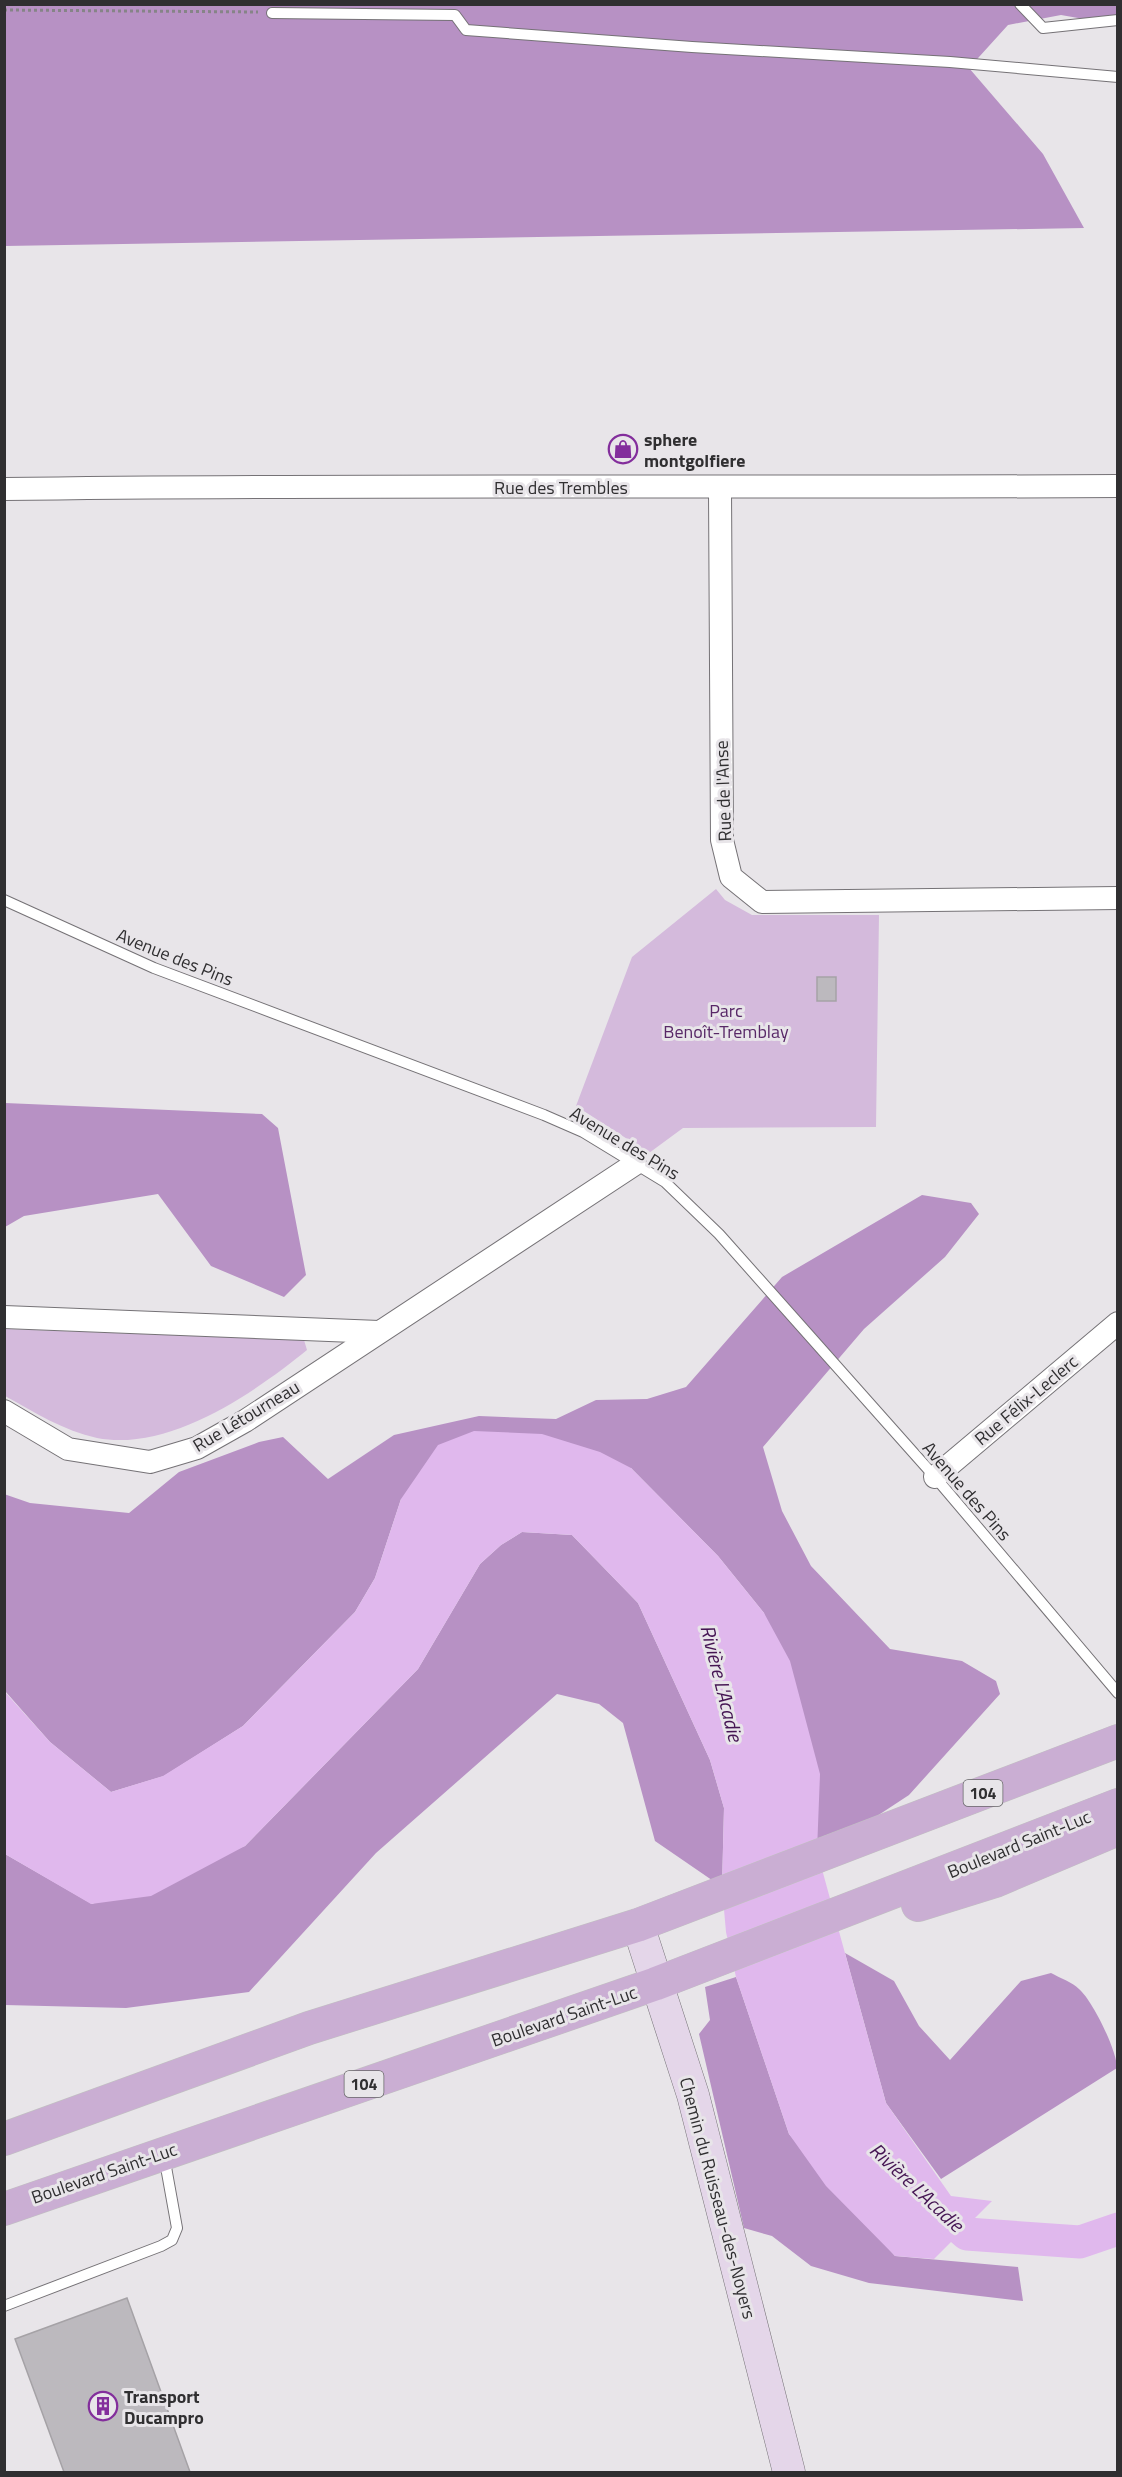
<svg xmlns="http://www.w3.org/2000/svg" width="1122" height="2477" font-family="'Titillium Web',sans-serif">
<rect width="100%" height="100%" fill="#e8e5e9"/>
<path fill="#d4badc" d="M716 889 725 900 752 915H879L876 1127 683 1128 649 1153 576 1106 632 957Z
M5 1329 304 1340 307 1350C254 1393 169 1452 97 1438 64 1431 34 1412 5 1396Z"/>
<path fill="#b791c4" d="M1117 4 1118 25 1061 15 1008 25 969 68 1043 154 1084 228 5 246 4 5Z
M5 1103 262 1114 278 1128 306 1275 284 1297 211 1266 158 1194 24 1216 5 1227Z
M922 1195 971 1203 979 1214 945 1257 864 1329 763 1447 782 1511 811 1566 890 1649 962 1661 996 1681 1000 1694 909 1795 839 1841 817 1851 764 1613 718 1556 631 1468 401 1499 375 1578 355 1612 243 1726 164 1776 111 1792 50 1742 5 1691 4 1494 30 1503 129 1513 179 1472 259 1442 283 1437 328 1479 394 1435 479 1416 556 1419 596 1400 647 1399 686 1387 782 1277Z
M522 1532 572 1535 638 1603 710 1760 724 1808 722 1887 655 1841 623 1723 599 1704 557 1694 376 1853 249 1992 126 2008 5 2005V1854L92 1904 245 1846 418 1669 480 1564 501 1545Z
M845 1953 894 1981 919 2026 950 2060 1021 1981 1051 1973C1060 1978 1072 1982 1079 1989 1093 2001 1117 2051 1117 2068L941 2179 886 2103Z
M736 1977 789 2134 895 2256 1018 2267 1023 2301 869 2283 811 2266 772 2236 744 2228 699 2034 710 2020 705 1987Z"/>
<path fill="#e0b8ed" d="M474 1431 542 1434 600 1452 631 1468 718 1556 764 1613 790 1661 820 1774 817 1851 886 2103 951 2196 992 2201 934 2259 895 2256 826 2186 789 2134 736 1977 726 1932 722 1887 724 1808 710 1760 638 1603 572 1535 522 1532 501 1545 480 1564 418 1669 245 1846 151 1896 91 1904 5 1854 4 1691 50 1742 111 1792 163 1776 243 1726 355 1612 375 1578 401 1499 438 1445Z"/>
<g fill="none" stroke-linecap="round" stroke-linejoin="round">
<path stroke="#e0b8ed" stroke-width="33" d="M930 2202 967 2234 1080 2242 1118 2229"/>
</g>
<path fill="#bcb9be" stroke="#a5a2a6" stroke-width="1.5" d="M817 977H836V1001H817Z
M127 2298 190 2472H64L15 2339Z"/>
<g fill="none" stroke-linecap="round" stroke-linejoin="round">
<g stroke="#757276" stroke-width="12">
<path id="lane" d="M1020 4 1043 28 1118 20
M272 13 455 15 466 30 692 47 950 62 1118 77
M4 900 154 968 544 1115 583 1132 665 1182 719 1234 935 1477 1118 1693
M4 2306 161 2246 172 2240 177 2228 164 2156"/>
</g>
<g stroke="#757276" stroke-width="24">
<path id="street" d="M4 489C375 484 746 488 1118 486
M720 489 722 840 731 877 762 902 1118 898
M4 1317 379 1332
M4 1411 68 1449 150 1462 197 1448 245 1421 635 1164
M935 1477 1118 1323"/>
</g>
<g stroke="#757276" stroke-width="33">
<path id="secondary" d="M638 1925 693 2095 789 2472"/>
</g>
<g stroke="#c1c1c1" stroke-width="34">
<path id="primary" d="M918 1905 995 1881 1118 1829
M4 2139 309 2028 638 1925 1118 1741
M4 2209 655 1984 1118 1805"/>
</g>
<path stroke="#868487" stroke-width="3" stroke-dasharray="3 3" stroke-linecap="butt" d="M4 10 258 12"/>
<use href="#lane" stroke="#fff" stroke-width="10"/>
<use href="#street" stroke="#fff" stroke-width="22"/>
<use href="#secondary" stroke="#e4d6e9" stroke-width="32"/>
<use href="#primary" stroke="#caaed3" stroke-width="33"/>
</g>
<defs>
<g id="shop-ring" transform="scale(1.5)"><circle r="9.5" fill="#e8e5e9" stroke="#832e9c" stroke-width="1.5"/><path d="M-5-2.5h2.3a2.7 3.5 0 0 1 5.4 0H5L5.5 6h-11ZM-1.5-2.5h3a1.5 2.3 0 0 0-3 0Z" fill="#832e9c"/></g>
<g id="building-ring" transform="scale(1.5)"><circle r="9.5" fill="#e8e5e9" stroke="#832e9c" stroke-width="1.5"/><path d="M-4-6H4V6H1V3H-1V6H-4ZM-2.5-4.3h1.7v1.8h-1.7ZM.8-4.3h1.7v1.8H.8ZM-2.5-1h1.7V.8h-1.7ZM.8-1h1.7V.8H.8Z" fill="#832e9c"/></g>
</defs>
<g fill-rule="evenodd">
<use href="#shop-ring" x="623" y="449"/>
<use href="#building-ring" x="103" y="2406"/>
</g>
<g text-anchor="middle" dominant-baseline="central" stroke-width="6" stroke-linejoin="round" paint-order="stroke">
<g fill="#e8e5e9" stroke="#676668" stroke-width="1.5">
<rect x="963.5" y="1780" width="39" height="26" rx="4.5"/>
<rect x="344.5" y="2071" width="39" height="26" rx="4.5"/>
</g>
<g font-size="16" font-weight="bold" fill="#302f31">
<text x="983" y="1793">104</text>
<text x="364" y="2084">104</text>
</g>
<g font-size="18" font-weight="bold" fill="#302f31" stroke="#e8e5e9" text-anchor="start">
<text x="644" y="439">sphere<tspan x="644" dy="21">montgolfiere</tspan></text>
<text x="124" y="2396">Transport<tspan x="124" dy="21">Ducampro</tspan></text>
</g>
<g font-size="18" fill="#302f31" stroke="#e8e5e9">
<text x="561" y="487">Rue des Trembles</text>
<text transform="translate(723 791) rotate(-92)">Rue de l'Anse</text>
<text transform="translate(175 957) rotate(22)">Avenue des Pins</text>
<text transform="translate(625 1143) rotate(31)">Avenue des Pins</text>
<text transform="translate(1026 1400) rotate(-40)">Rue Félix-Leclerc</text>
<text transform="translate(246 1416) rotate(-31)">Rue Létourneau</text>
<text transform="translate(967 1491) rotate(49)">Avenue des Pins</text>
<text transform="translate(1019 1844) rotate(-22)">Boulevard Saint-Luc</text>
<text transform="translate(564 2016) rotate(-19)">Boulevard Saint-Luc</text>
<text transform="translate(104 2173) rotate(-19)">Boulevard Saint-Luc</text>
<text transform="translate(718 2198) rotate(75)">Chemin du Ruisseau-des-Noyers</text>
</g>
<g font-size="18" fill="#582867" stroke="#e8e5e9">
<text x="726" y="1010">Parc<tspan x="726" dy="21">Benoît-Tremblay</tspan></text>
</g>
<g font-size="20" font-style="italic" fill="#451553" stroke="#e8e5e9">
<text transform="translate(722 1683) rotate(76)">Rivière L'Acadie</text>
<text transform="translate(917 2187) rotate(43)">Rivière L'Acadie</text>
</g>
</g>
<rect width="1122" height="2477" fill="none" stroke="#302f31" stroke-width="12"/>
</svg>
